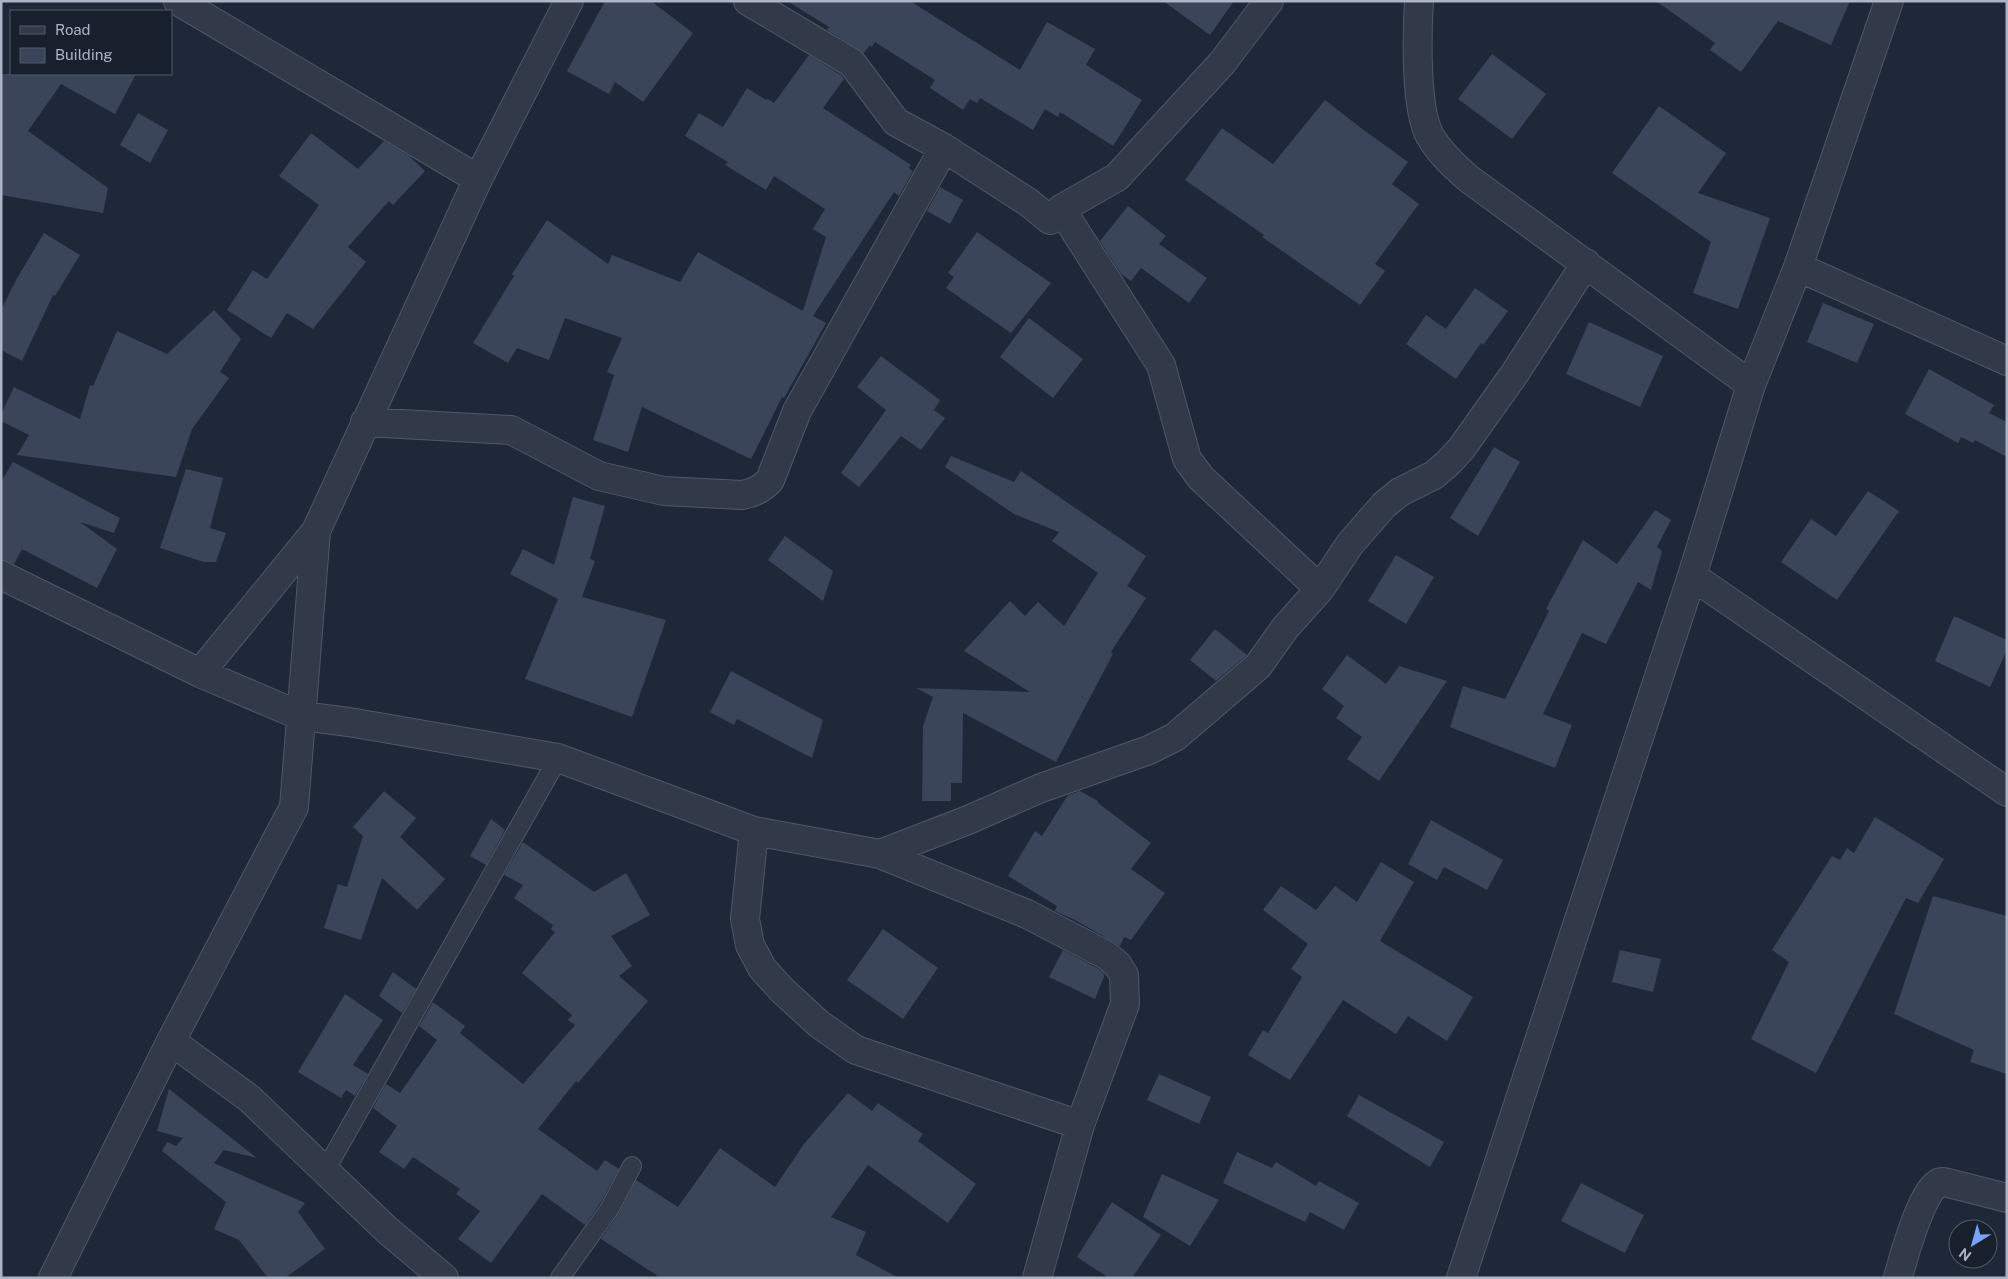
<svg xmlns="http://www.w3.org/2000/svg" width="2008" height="1279" font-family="'Public Sans',sans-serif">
<rect width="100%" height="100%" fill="#1e2839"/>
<path fill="#3a4559" d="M605 1H651L693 33 643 102 615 82 609 94 567 71Z
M787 1H910L1020 70 1047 22 1095 49 1086 65 1142 100 1113 146 1060 112 1058 117 1045 109 1033 130 980 98 977 103 970 99 963 110 930 88 935 80 875 42 872 47 870 45 864 53 827 30 829 27Z
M1163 1H1234L1210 35Z
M1656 1H1850L1831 45 1778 21 1741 72 1710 50 1715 43Z
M1492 54 1546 94 1512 139 1458 99Z
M809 55 841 75 844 79 823 108 911 165 909 168 913 171 899 196 894 192 813 316 826 323 784 398 782 397 751 459 642 407 628 452 593 440 614 375 607 372 622 338 565 318 549 360 517 348 508 363 473 343 514 276 512 274 547 220 608 264 612 255 680 282 698 252 803 311 826 237 813 229 825 209 774 176 766 190 725 165 728 162 685 136 699 113 723 127 747 88 766 100 768 99 774 103Z
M1 74H136L115 114 61 84 28 131 108 188 103 213 1 195Z
M1325 100 1361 128 1408 162 1392 184 1419 204 1375 264 1385 271 1360 305 1262 237 1264 235 1185 180 1222 128 1273 164Z
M1659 106 1726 153 1698 193 1770 218 1738 309 1693 293 1711 242 1612 173Z
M138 113 168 130 150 163 120 145Z
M311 133 358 169 384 141 409 156 425 171 393 205 389 201 348 247 366 262 313 329 287 313 271 338 227 310 253 270 267 279 319 205 279 176Z
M940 187 963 200 950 224 927 211Z
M1128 206 1166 236 1159 244 1207 278 1189 303 1141 268 1131 281 1121 274 1100 241Z
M977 232 1051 283 1011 333 946 288 954 277 948 273Z
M44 233 80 255 55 296 53 295 22 361 1 350V310L16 280Z
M1475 288 1508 311 1483 345 1481 343 1456 379 1406 344 1426 315 1446 329Z
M1823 303 1874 324 1857 363 1807 342Z
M214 310 241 339 220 372 229 378 192 429 176 477 17 455 29 435 1 421V414L14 387 80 419 90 385 93 386 117 331 167 354Z
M1029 318 1083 359 1053 398 1000 357Z
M1589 322 1663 356 1640 407 1566 374Z
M881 356 940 400 934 410 945 418 921 450 901 436 859 487 841 473 886 410 857 387Z
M1929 369 1994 405 1989 413 2007 422V457L1975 440 1973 443 1961 437 1958 443 1905 414Z
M1494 447 1520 462 1478 536 1450 518Z
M951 456 1014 482 1021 471 1146 556 1127 586 1146 598 1111 652 1113 654 1056 762 963 713 962 783H951V801H922L923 726 933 697 916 688 1030 692 964 651 1010 601 1025 616 1038 602 1064 626 1098 573 1052 541 1059 532 1014 514 945 467Z
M13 462 120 518 114 533 80 522 117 549 97 588 22 549 14 564 1 560V482Z
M186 469 223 478 210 528 226 533 216 562H204L160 548Z
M1868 491 1899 511 1837 600 1781 562 1811 519 1836 536Z
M573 497 605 506 590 559 595 561 582 597 666 620 632 717 525 679 558 599 510 574 523 549 554 565Z
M1655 510 1671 520 1657 547 1662 551 1651 590 1638 582 1606 644 1582 633 1543 714 1572 725 1555 768 1450 727 1463 686 1505 699 1549 611 1546 609 1583 540 1617 564Z
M785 536 833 571 823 601 768 560Z
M1396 555 1434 577 1406 624 1368 601Z
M1954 616 2007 640V650L1990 687 1935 661Z
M1215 629 1247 655 1216 681 1190 660Z
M1347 655 1386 684 1399 666 1447 681 1379 781 1347 759 1362 737 1336 718 1344 706 1322 689Z
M731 671 823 720 812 758 737 719 734 725 710 712Z
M384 791 416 818 400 837 445 879 417 910 382 878 361 940 324 928 338 884 347 887 363 836 353 827Z
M1080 791 1098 801V803L1151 843 1131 869 1165 893 1131 940 1124 937 1120 946 1077 921 1055 911 1057 906 1008 876 1035 831 1042 836 1068 795Z
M1875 817 1944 859 1918 903 1906 898 1816 1073 1751 1039 1789 962 1772 950 1832 856 1840 860 1847 848 1854 853Z
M491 819 505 830 486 865 470 856Z
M1431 820 1503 860 1487 890 1444 867 1437 880 1408 864Z
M523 842 594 892 626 873 650 915 611 936 632 966 619 976 648 1001 578 1083 576 1081 538 1129 597 1171 605 1160 619 1169 601 1202 585 1225 542 1194 491 1263 458 1239 480 1211 456 1194 460 1189 413 1157 404 1169 379 1152 397 1126 373 1108 386 1084 400 1093 437 1040 419 1026 433 1002 465 1026 460 1033 523 1084 575 1025 568 1020 572 1015 522 973 555 932 551 929 553 925 514 898 523 885 504 875Z
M1381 862 1414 882 1380 941 1473 997 1447 1041 1408 1016 1396 1034 1343 1000 1290 1080 1248 1055 1263 1030 1268 1033 1302 977 1291 969 1308 944 1263 910 1281 886 1316 910 1335 886 1357 902Z
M1933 896 2007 916V1074L1970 1062 1974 1050 1894 1014Z
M883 929 938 968 903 1019 847 980Z
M1063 950 1097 968 1105 974 1095 999 1049 977Z
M1620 950 1661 959 1653 992 1612 982Z
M393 972 416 989 402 1013 379 996Z
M345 994 383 1020 353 1065 368 1074 355 1096 346 1090 341 1098 298 1072Z
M1159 1074 1211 1097 1199 1124 1147 1100Z
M169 1089 257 1158 224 1150 214 1163 305 1203 298 1212 325 1249 285 1278H268L239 1240 214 1229 226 1202 162 1151 167 1142 176 1146 183 1138 157 1131Z
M848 1093 872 1111 878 1103 923 1134 918 1141 976 1184 948 1223 868 1165 831 1217 866 1232 856 1255 899 1278H661L601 1239 619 1213 636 1180 678 1207 720 1148 775 1187 804 1144Z
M1359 1095 1444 1142 1430 1167 1347 1116Z
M1237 1152 1272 1168 1276 1162 1316 1186 1319 1181 1359 1203 1344 1230 1310 1212 1305 1222 1223 1183Z
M1162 1174 1219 1200 1190 1246 1143 1217Z
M1581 1183 1644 1215 1625 1253 1561 1221Z
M1112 1202 1161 1235 1132 1278H1109L1077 1257Z"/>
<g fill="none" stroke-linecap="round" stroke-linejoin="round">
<g stroke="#505767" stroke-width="20">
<path id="service" d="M325 1171 558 758
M560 1278 610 1208 632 1166"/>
</g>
<g stroke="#505767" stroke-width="30">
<path id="minor" d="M178 1 478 179
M748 1 852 63 896 122 944 148 1028 202 1050 220 1061 209 1161 365 1187 459 1201 478 1320 589
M1419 1C1417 33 1415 109 1430 136 1440 153 1454 166 1469 179L1751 385
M1061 209 1117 177 1222 63 1269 1
M1798 267 2007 361
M365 422 511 430 599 476 664 491 742 495C754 493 762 489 770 480L797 411 944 148
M1 575 200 673 301 716 349 722 558 758 754 831 880 854 1027 914 1106 955 1117 964 1124 975 1125 1004 1080 1125 1037 1278
M1692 576 2007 792
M200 673 316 531 478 179 569 1
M754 831 745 919 750 945 762 968 782 990 819 1024 856 1050 1080 1125
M880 854 968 820 1041 788 1149 750 1175 737 1258 666 1285 628 1320 589 1350 544 1384 505 1400 492 1434 475 1447 464 1461 449 1515 373 1586 263
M171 1041 250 1099 386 1229 444 1278
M53 1278 171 1041 294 807 316 531
M1461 1278 1692 576 1751 385 1798 267 1889 1
M1898 1278C1903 1258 1921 1194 1937 1184 1940 1181 1944 1182 1948 1183L2007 1198"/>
</g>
<use href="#service" stroke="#323a49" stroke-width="18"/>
<use href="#minor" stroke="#323a49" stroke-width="28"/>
</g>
<rect width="2008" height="1279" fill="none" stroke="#acb4c6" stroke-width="5"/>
<rect x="10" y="10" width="162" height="65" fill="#181f2d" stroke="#535b6a"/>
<rect x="20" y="26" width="25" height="8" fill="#323a49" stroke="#535b6a"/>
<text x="55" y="35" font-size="15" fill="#acb4c6">Road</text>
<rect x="20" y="48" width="25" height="15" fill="#3a4559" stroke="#535b6a"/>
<text x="55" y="60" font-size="15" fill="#acb4c6">Building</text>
<g transform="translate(1973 1244) rotate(217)"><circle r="24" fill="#181f2d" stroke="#535b6a"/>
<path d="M0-4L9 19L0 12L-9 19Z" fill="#78a2ff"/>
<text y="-8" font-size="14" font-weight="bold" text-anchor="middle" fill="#acb4c6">N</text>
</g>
</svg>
